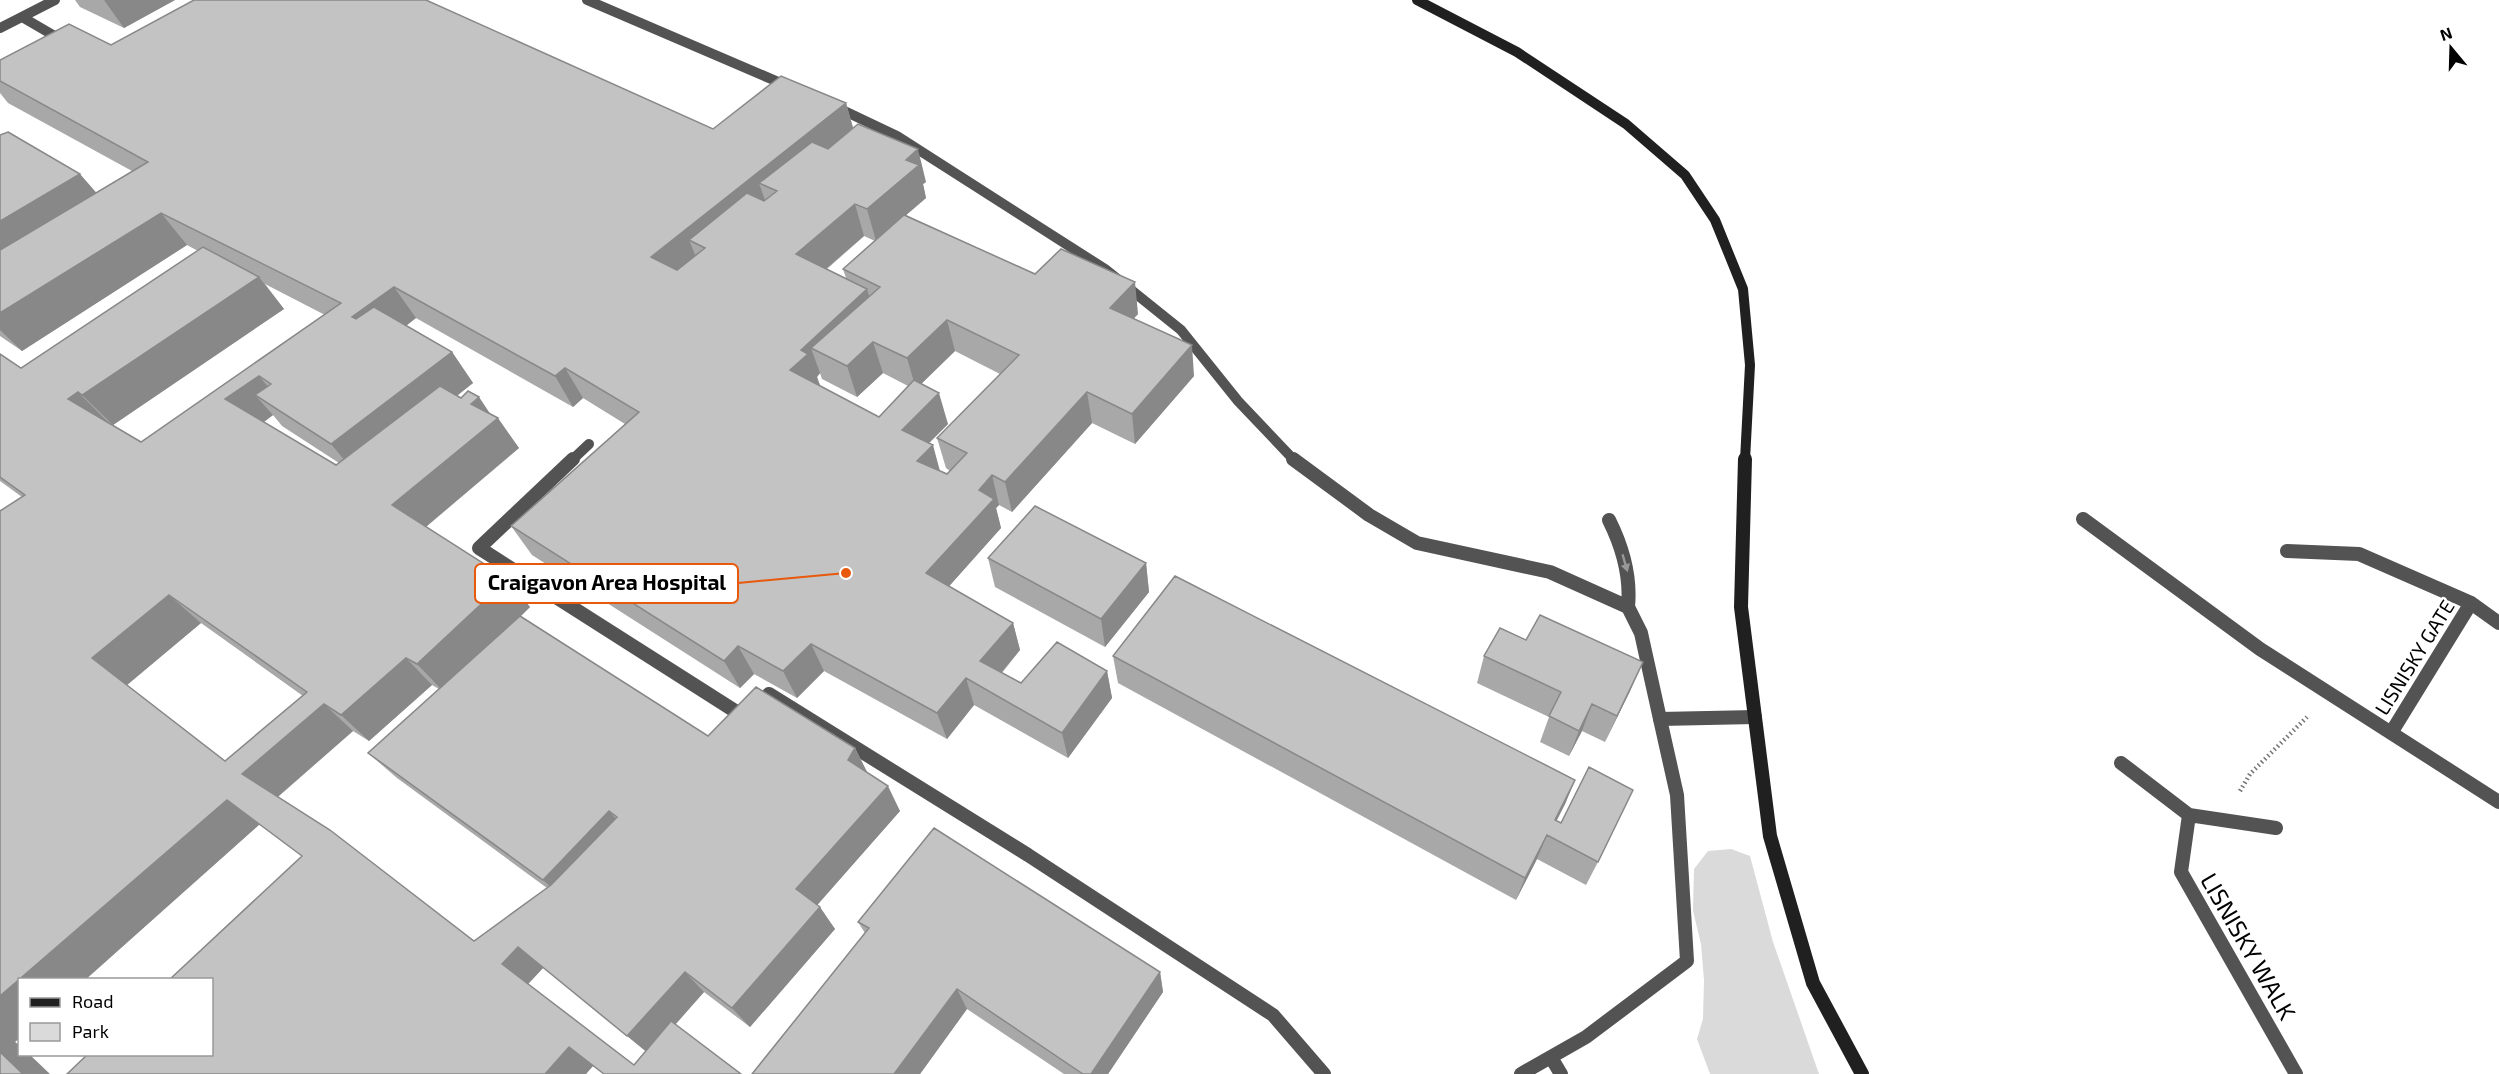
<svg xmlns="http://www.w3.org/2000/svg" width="2499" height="1074" font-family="'Exo 2',sans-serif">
<rect width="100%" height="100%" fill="#fff"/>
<path fill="#dadada" d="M1731 849 1750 856 1773 942 1819 1074H1710L1697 1039 1703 1019 1704 980 1701 944 1693 911 1694 869 1708 851Z"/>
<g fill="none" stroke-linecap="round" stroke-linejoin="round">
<path stroke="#757575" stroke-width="4.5" stroke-dasharray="1.5 3" stroke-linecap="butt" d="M2240 791 2250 774 2307 717"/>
<path stroke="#535353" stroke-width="10" d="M587 0 790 87
M22 17 65 42
M0 28 55 0
M836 107 897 136 1105 269 1181 330 1238 401 1294 460
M572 460 589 444"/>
<path stroke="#535353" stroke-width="14" d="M573 459 479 548 746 718
M1293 459 1369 515 1417 543 1550 572 1628 607 1641 633 1660 719 1755 717
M1609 520C1623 548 1631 576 1628 607
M758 707 769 694 1028 855 1273 1015 1324 1074
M1552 1059 1561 1074"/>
<path stroke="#535353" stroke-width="14" d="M2083 519 2260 649 2499 802
M2287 551 2359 554 2471 603 2499 623
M2391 733 2471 603
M2121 763 2189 815
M2276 828 2189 815 2181 872 2296 1074
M1521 1074 1586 1037 1687 961 1677 795 1660 719"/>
<path stroke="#202020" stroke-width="10" d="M1417 0 1517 52 1626 124 1685 175 1715 220 1743 289 1750 365 1745 460"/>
<path stroke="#202020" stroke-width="14" d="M1745 459 1741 607 1770 836 1813 983 1862 1074"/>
</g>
<path fill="#a8a8a8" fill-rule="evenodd" d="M75 0H175L124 28 80 7Z
M111 45 713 129 846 103 853 128 926 182 923 184 926 198 906 215 1035 274 1138 314 1134 318 1194 376 1135 444 1092 423 1012 512 999 505 996 508 1001 528 949 586 1013 623 1020 650 1002 673 1021 683 1107 671 1112 698 1068 758 974 705 947 739 824 671 797 698 754 674 740 688 532 555 511 526 625 424 583 398 573 407 416 318 406 326 452 352 473 383 457 396 491 414 519 448 426 527 530 607 521 616 708 736 855 748 867 772 900 811 817 905 835 929 750 1027 704 992 675 1025 741 1074 593 1065 586 1074 302 856 260 824 85 980H20L15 1042 20 1046V1054L0 1074 22 497 0 481V354L21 368 198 251 187 245 22 351 0 336V135L96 193 132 171 8 103 0 93V60ZM864 236 875 241 843 269 846 278 827 269ZM265 284 325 315 141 442 108 423 113 425 284 309ZM955 351 1000 374 937 438 946 468 950 471 947 474 940 471 929 443 948 424 921 384ZM820 373 822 379 857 397 883 373 908 386 879 417 819 386 817 377ZM273 415 282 426 339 463 336 465 264 422ZM201 623 303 696 225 761 127 685ZM432 685 439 689 368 753 397 778 547 888 474 941 278 797 353 731 369 741ZM544 967 646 1051 634 1065 528 984Z
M988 558 1146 563 1149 592 1105 647 995 587Z
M1113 656 1575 780 1565 804 1556 821 1598 862 1586 885 1537 859 1516 900 1118 683Z
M1484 656 1631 689 1605 742 1582 731 1569 756 1540 742 1549 717 1477 683Z
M858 922 1160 972 1163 992 1108 1074H1064L967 1009 920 1074H752L865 933Z"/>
<path fill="#888" d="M104 0H175L124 28Z
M846 103 855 135 777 191 759 183 767 206 689 240 698 262 666 288 651 257Z
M918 149 926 182 923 184 926 198 876 241 867 209 906 160Z
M80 174 108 206 0 271V221Z
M855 204 864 236 807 285 796 254Z
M161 213 187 245 22 351 0 330V313Z
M259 277 284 309 113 425 82 395Z
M1135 282 1138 314 1114 339 1110 308Z
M394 287 416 318 375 349 352 317Z
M867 289 876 320 811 348 820 373 817 377 820 385 802 401 790 370 801 350Z
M947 320 955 351 916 389 907 358Z
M873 342 883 373 857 397 847 366Z
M1192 345 1194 376 1135 444 1132 414Z
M452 352 473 383 356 474 331 444Z
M565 368 583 398 573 407 555 376Z
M259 376 285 407 255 395 273 415 253 430 225 399Z
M78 392 109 423 99 430 68 399Z
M1087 392 1092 423 1012 512 1005 482Z
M939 393 948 424 912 460 902 430Z
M479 397 495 421 498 418 519 448 416 535 392 505 471 404Z
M933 445 941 475 917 461Z
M992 475 999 505 996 508 1001 528 936 601 926 573 979 490Z
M1146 563 1149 592 1105 647 1101 619Z
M508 579 530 607 443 691 417 664Z
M169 595 201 623 127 685 242 774 324 704 353 731 275 799 225 761 92 658Z
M1013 623 1020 650 988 688 980 661Z
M811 644 824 671 797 698 783 671Z
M738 646 754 674 740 688 724 661Z
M406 658 432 685 369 741 341 715Z
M1643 662 1631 689 1605 742 1617 716Z
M1107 671 1112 698 1068 758 1062 733Z
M966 678 974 705 947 739 937 713Z
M1592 704 1582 731 1569 756 1579 731Z
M855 748 868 774 848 760Z
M1575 780 1565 804 1549 836 1555 820Z
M888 786 900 811 812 911 796 889Z
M227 800 260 824 85 980H20V1038L15 1042 20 1046V1054H29L50 1074H23L0 1052V996Z
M609 811 630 835 567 902 543 880Z
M1547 835 1537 859 1516 900 1525 878Z
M820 907 835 929 750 1027 732 1008Z
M518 947 544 967 528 984 502 964Z
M685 972 704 992 649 1054 627 1036Z
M1160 972 1163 992 1108 1074H1091Z
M957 989 967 1009 920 1074H894Z
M569 1047 594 1065 586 1074H545Z"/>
<path fill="#c3c3c3" stroke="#888" stroke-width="1.5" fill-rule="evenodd" d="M194 0H426L713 129 781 76 846 103 651 257 677 270 705 248 689 240 747 193 764 201 777 191 759 183 812 142 828 149 858 124 918 149 906 160 919 165 867 209 855 204 796 254 867 289 801 350 808 354 790 370 879 417 914 380 939 393 902 430 933 445 917 461 947 474 967 453 937 438 1019 355 947 320 907 358 873 342 847 366 811 348 880 287 843 269 904 215 1035 274 1061 249 1135 282 1110 308 1192 345 1132 414 1087 392 1005 482 992 475 979 490 994 499 926 573 1013 623 980 661 1021 683 1057 642 1107 671 1062 733 966 678 937 713 811 644 783 671 738 646 724 661 511 526 639 412 565 368 555 376 394 287 352 317 356 319 374 307 452 352 331 444 255 395 271 384 259 376 225 399 336 465 440 386 461 398 468 391 479 397 471 404 498 418 392 505 508 579 417 664 406 658 341 715 324 704 242 774 330 830 474 941 551 885 617 817 609 811 543 880 368 753 520 616 708 736 756 687 855 748 848 760 888 786 796 889 820 907 732 1008 685 972 627 1036 518 947 502 964 634 1065 671 1021 741 1074H604L569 1047 545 1074H67L88 1054H212V980H169L302 856 227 800 0 996V511L25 495 0 477V354L21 368 203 247 259 277 82 395 78 392 68 399 141 442 341 303 161 213 0 313V250L148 162 0 81V60L69 24 111 45ZM169 595 307 692 225 761 92 658Z
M8 132 80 174 0 221V135Z
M1035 506 1146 563 1101 619 988 558Z
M1175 576 1575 780 1555 820 1561 823 1589 767 1633 790 1598 862 1547 835 1525 878 1113 656Z
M1540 615 1643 662 1617 716 1592 704 1579 731 1549 716 1561 692 1484 656 1500 628 1526 640Z
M934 828 1160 972 1091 1074H1083L957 989 894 1074H752L869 928 858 922Z
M0 1052 23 1074H0Z"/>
<defs><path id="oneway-solid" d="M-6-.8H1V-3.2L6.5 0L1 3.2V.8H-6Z" transform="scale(1.5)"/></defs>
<use fill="#989898" href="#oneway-solid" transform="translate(1625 563) rotate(74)"/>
<g text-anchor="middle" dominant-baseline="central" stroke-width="5" stroke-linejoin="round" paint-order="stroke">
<g font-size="20" fill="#000" stroke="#fff">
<text transform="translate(2414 657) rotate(-58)">LISNISKY GATE</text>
</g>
<g font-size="24" fill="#000" stroke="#fff">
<text transform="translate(2249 946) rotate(60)">LISNISKY WALK</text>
</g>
</g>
<path fill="none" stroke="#e8590c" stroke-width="2" d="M846 573L738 583"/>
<circle fill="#e8590c" stroke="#fff" stroke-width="2" cx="846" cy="573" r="6"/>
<rect fill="#fff" stroke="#e8590c" stroke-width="2" x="475" y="564" width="263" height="39" rx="6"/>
<g font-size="21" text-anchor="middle" font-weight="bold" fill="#000">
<text x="607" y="590">Craigavon Area Hospital</text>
</g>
<rect x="18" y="978" width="195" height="78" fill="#ffffff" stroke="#999999" stroke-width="1.5"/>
<rect x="30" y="998" width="30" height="9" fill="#202020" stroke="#999999" stroke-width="1.5"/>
<text x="72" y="1008" font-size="18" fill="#000000">Road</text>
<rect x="30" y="1023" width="30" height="18" fill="#dadada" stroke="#999999" stroke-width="1.5"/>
<text x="72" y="1038" font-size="18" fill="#000000">Park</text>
<g transform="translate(2451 48) rotate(341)" stroke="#ffffff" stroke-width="4.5" paint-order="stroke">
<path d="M0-4.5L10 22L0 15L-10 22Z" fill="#000000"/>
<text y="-9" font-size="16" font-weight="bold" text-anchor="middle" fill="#000000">N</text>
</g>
</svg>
